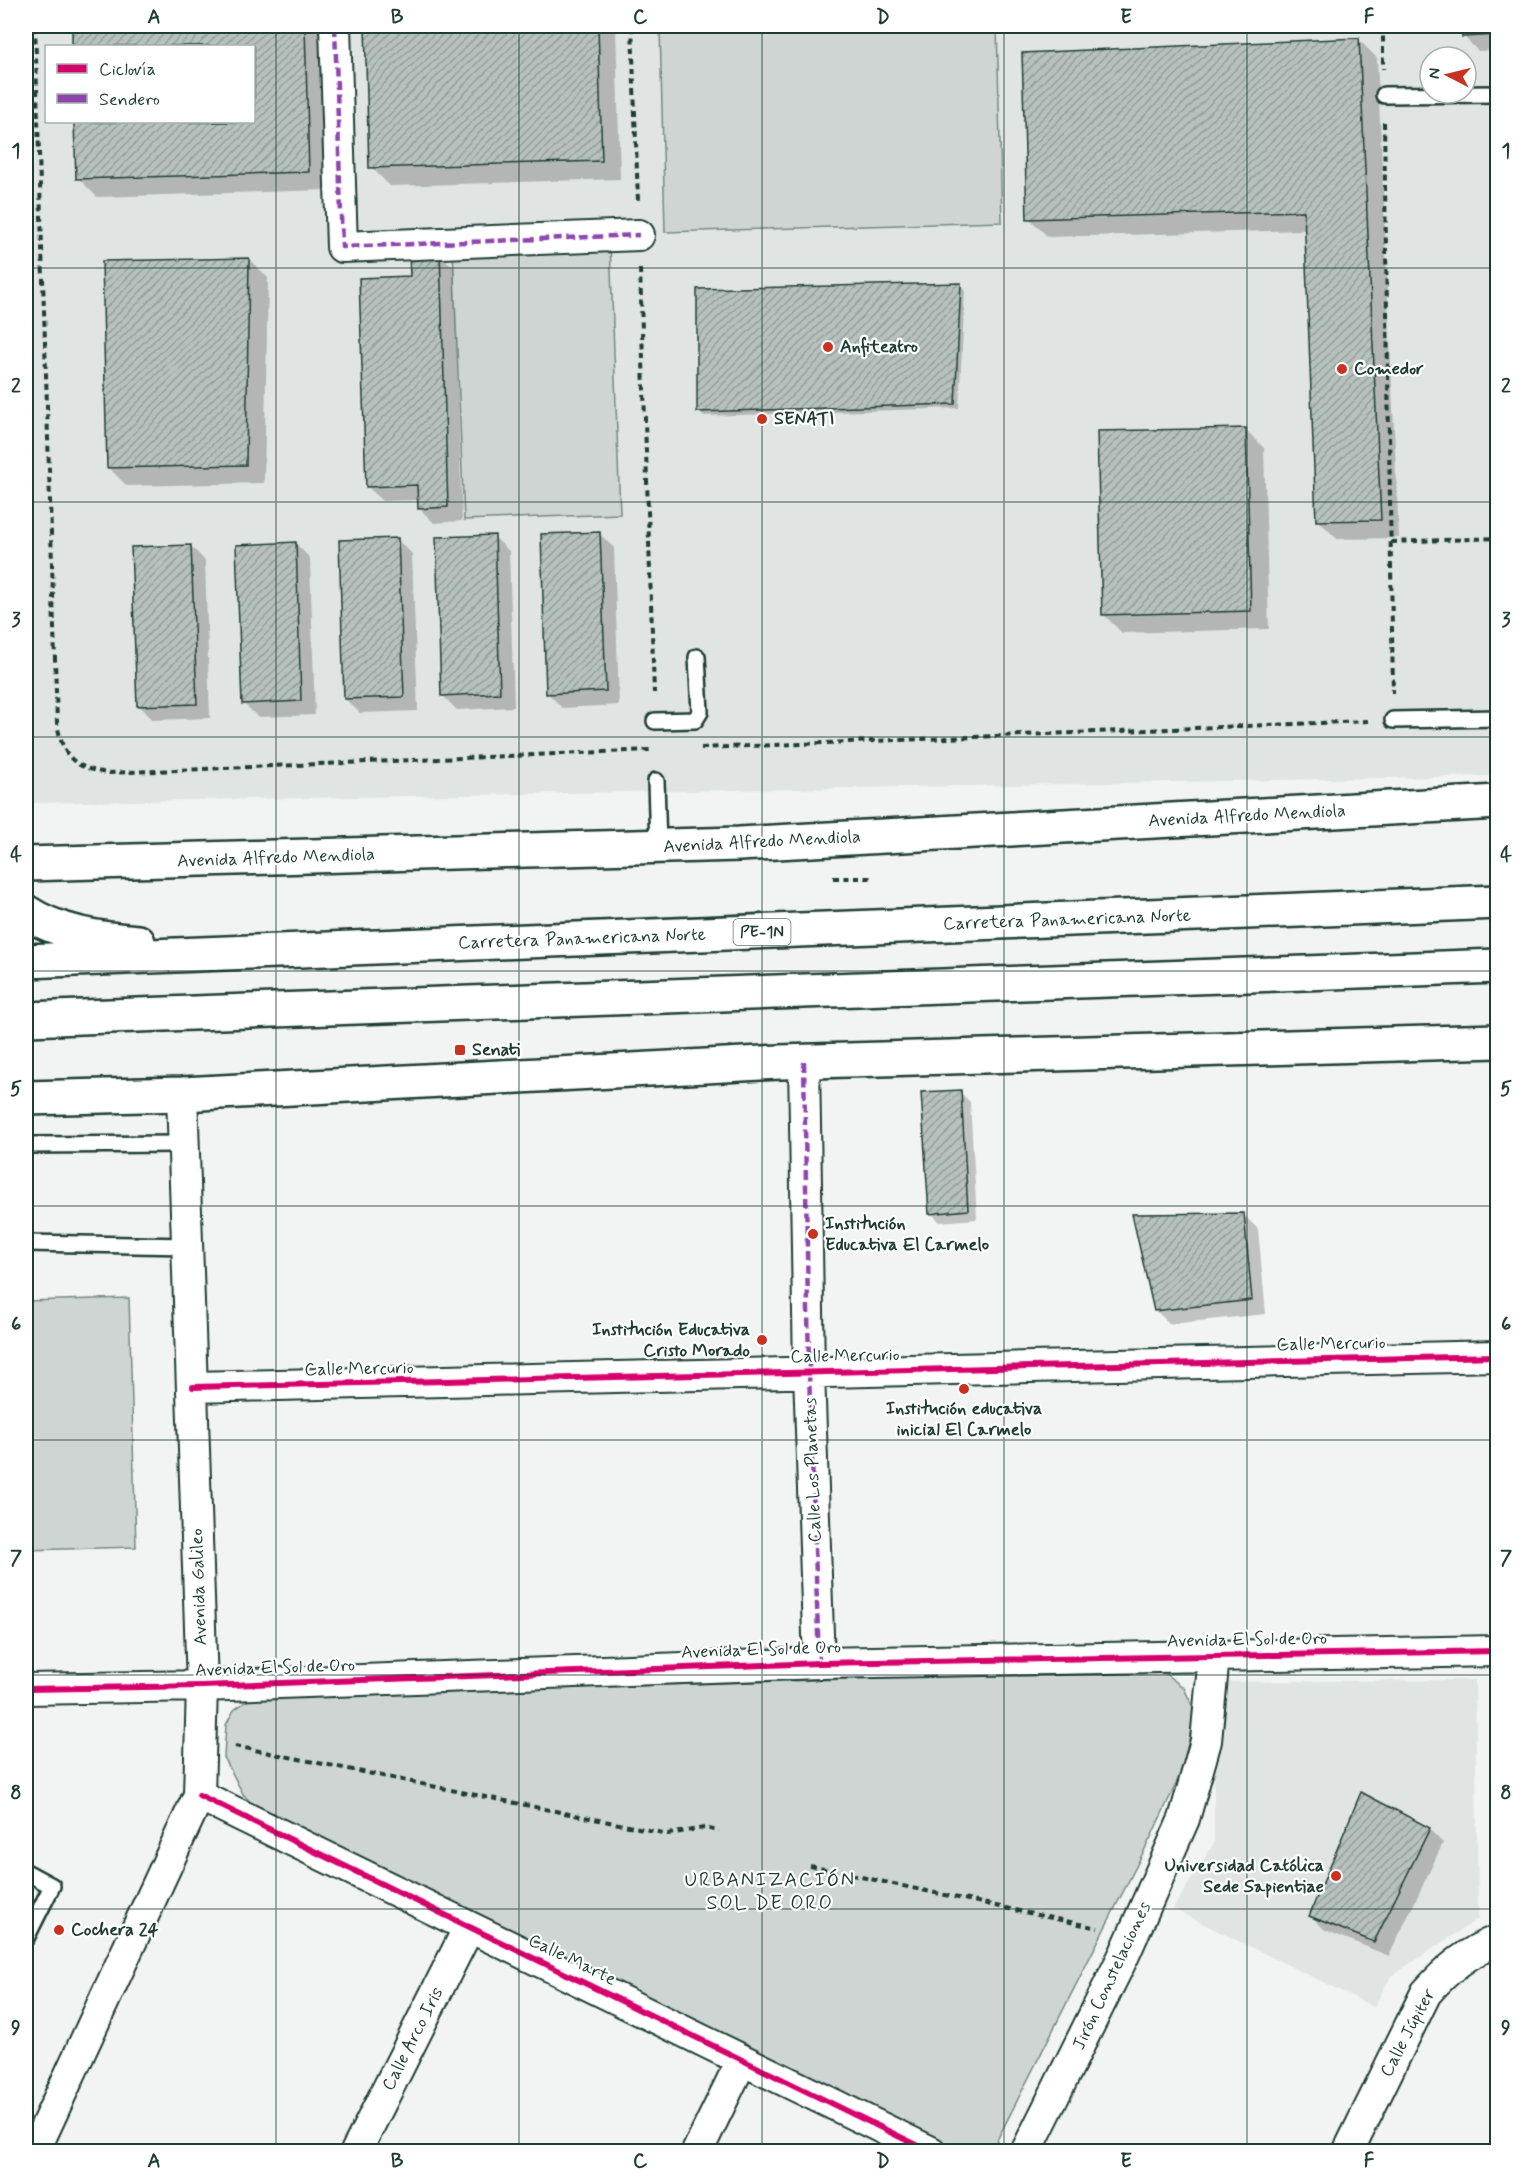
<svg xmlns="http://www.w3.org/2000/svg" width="1523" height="2177" font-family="Mynerve,sans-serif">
<defs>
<pattern id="building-hatch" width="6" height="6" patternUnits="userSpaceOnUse" patternTransform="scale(1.5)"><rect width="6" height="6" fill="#b7c1bd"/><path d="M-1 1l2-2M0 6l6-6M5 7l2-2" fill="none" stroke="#949e9a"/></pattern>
</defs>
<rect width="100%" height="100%" fill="#f2f3f3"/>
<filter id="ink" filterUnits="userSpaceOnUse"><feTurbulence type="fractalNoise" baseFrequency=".0167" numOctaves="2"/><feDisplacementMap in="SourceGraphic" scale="12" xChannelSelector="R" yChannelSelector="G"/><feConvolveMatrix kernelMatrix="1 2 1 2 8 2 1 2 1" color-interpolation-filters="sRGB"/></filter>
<g filter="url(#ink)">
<path fill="#e0e4e3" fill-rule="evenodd" d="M26 26H1497V776L28 803 26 717ZM46 46H254V122H46ZM1430 57H1466V93H1430Z
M1475 1680 1478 1919 1391 1976 1374 2007 1173 1909 1214 1843V1682Z"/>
<path fill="#ced5d3" stroke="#768984" stroke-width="1.5" d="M660 26H997L1002 222 665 232Z
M610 243 620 514 464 520 453 249Z
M129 1298 136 1547 26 1550V1301Z
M1159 1669 1184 1688 1195 1712 1183 1769 1151 1837 991 2152 950 2151 266 1820 243 1794 224 1757 226 1725 234 1710 251 1698Z"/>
<path fill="#0003" d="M73 26H323L327 190 97 197 78 178 76 122H254V46H74Z
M367 26H616L620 179 390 186 371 167Z
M1463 26H1498V50L1478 51 1464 37Z
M1358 39 1377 58 1399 538 1337 539 1318 520 1306 230 1048 237 1029 218Z
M439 253 454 268 462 521 434 523 419 508V500L382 501 368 487 411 278Z
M249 259 268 278 264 483 127 486 108 467Z
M961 285 965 289 959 408 703 416 699 412Z
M1245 429 1264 448 1269 629 1122 633 1103 614Z
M600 534 614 548 619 705 562 708 548 693Z
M494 537 509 551 514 707 457 710 442 695Z
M398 540 412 554 418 711 360 713 345 699Z
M295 543 310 558 315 715 258 717 243 703Z
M191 546 205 561 210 718 153 720 139 705Z
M960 1092 970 1102 977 1219 940 1222 931 1213Z
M1243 1214 1258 1229 1266 1314 1170 1324 1155 1310Z
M1429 1829 1443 1843 1389 1956 1325 1930 1311 1916Z"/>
<path fill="url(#building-hatch)" stroke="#1f3d34" stroke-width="1.5" d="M72 26H305L309 172 76 179 74 122H254V46H72Z
M365 26H598L602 161 369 168Z
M1461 26H1498V35L1462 37Z
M1359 38 1381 520 1316 521 1304 211 1027 219 1022 53Z
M440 252 448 507 418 509 417 485 366 487 359 278 410 276 409 253Z
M249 258 246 465 107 468 102 261Z
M961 283 955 404 697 412V289Z
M1246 428 1251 611 1102 615 1097 431Z
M600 532 606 691 546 694 541 534Z
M495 535 500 693 441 696 436 537Z
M398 538 404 697 344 699 339 540Z
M296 542 301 701 242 704 236 545Z
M191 545 197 704 137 706 131 547Z
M961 1090 968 1210 929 1214 921 1092Z
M1244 1213 1252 1300 1154 1311 1132 1214Z
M1361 1792 1430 1828 1374 1942 1309 1916Z"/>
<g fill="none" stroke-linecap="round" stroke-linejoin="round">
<g stroke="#1f3d34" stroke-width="20">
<path id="lane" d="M1384 95 1498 94
M1393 720 1498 718
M655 721 695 720 700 712 697 657
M656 781 658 847
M26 1145 184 1144
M26 1243 188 1246
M26 1872 52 1886 26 1938"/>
</g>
<g stroke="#1f3d34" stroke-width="34">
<path id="street" d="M335 26 342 247 639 235
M804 1062 809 1372 819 1663
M193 1387 1498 1356
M26 1689 202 1686 819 1663 1498 1651
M199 1795 931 2152
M34 2152 199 1795 202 1686 182 1094
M356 2152 469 1927
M697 2152 742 2060
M1026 2152 1124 1955 1184 1819 1206 1741 1214 1655
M1348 2152 1426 1993C1447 1969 1468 1952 1498 1940"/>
</g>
<g stroke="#1f3d34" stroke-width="38">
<path id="secondary" d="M26 864 739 844 1498 802
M26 1098 182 1094 780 1062 1498 1041"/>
</g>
<g stroke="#1f3d34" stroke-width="38">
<path id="highway" d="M26 912C57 933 101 939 138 942
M26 961 1498 902
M26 1019 1498 966"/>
</g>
<path stroke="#1f3d34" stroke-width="4" stroke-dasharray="6 4.5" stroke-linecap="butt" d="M35 26 57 723C63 757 72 767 107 773L652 750
M632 26 638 202
M1383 26V69
M1384 122 1393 693
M640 269 654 693
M1391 542 1498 538
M701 748 1368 721
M833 878H874
M235 1746 668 1834 704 1828 719 1831
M810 1866 1098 1928"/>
<use href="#lane" stroke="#fff" stroke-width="15"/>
<use href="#street" stroke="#fff" stroke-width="30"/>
<use href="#secondary" stroke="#fff" stroke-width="33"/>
<use href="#highway" stroke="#fff" stroke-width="33"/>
<path stroke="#8e44ad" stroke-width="4.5" stroke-dasharray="9 4.5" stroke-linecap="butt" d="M335 26 342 247 639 235
M804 1062 809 1372 819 1663"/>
<g stroke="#fff" stroke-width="10">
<path id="cycleway" d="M193 1387 1498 1356
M26 1689 202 1686 819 1663 1498 1651
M199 1795 931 2152"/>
</g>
<use href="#cycleway" stroke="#d6006c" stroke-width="6"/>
</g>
</g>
<path fill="none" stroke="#1f3d34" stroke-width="1.5" stroke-opacity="0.55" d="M276 26V2152M519 26V2152M762 26V2152M1004 26V2152M1247 26V2152M26 268H1498M26 502H1498M26 737H1498M26 971H1498M26 1206H1498M26 1440H1498M26 1675H1498M26 1909H1498"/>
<g fill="#c8321e" stroke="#fff" stroke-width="2">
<circle cx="828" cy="347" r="6"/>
<circle cx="1342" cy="369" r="6"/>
<circle cx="762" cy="419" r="6"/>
<rect x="454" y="1044" width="12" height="12" rx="3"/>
<circle cx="813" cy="1234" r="6"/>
<circle cx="762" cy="1340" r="6"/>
<circle cx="964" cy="1389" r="6"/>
<circle cx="1336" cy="1876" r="6"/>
<circle cx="59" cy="1930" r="6"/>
</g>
<g text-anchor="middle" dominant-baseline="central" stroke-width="4.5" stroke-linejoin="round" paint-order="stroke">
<rect fill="#fff" stroke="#627771" stroke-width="1.5" x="733.5" y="919" width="57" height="26" rx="4.5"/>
<g font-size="16" font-weight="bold" fill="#1f3d34">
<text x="762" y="932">PE-1N</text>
</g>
<g font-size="18" font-weight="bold" fill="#1f3d34" stroke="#fff" text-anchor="start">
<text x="840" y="347">Anfiteatro</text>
<text x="1354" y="369">Comedor</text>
<text x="774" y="419">SENATI</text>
<text x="472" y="1050">Senati</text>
<text x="825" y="1224">Institución<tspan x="825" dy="21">Educativa El Carmelo</tspan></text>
<text x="750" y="1330" text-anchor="end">Institución Educativa<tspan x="750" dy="21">Cristo Morado</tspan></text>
<text x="964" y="1409" text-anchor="middle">Institución educativa<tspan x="964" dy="21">inicial El Carmelo</tspan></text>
<text x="1324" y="1866" text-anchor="end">Universidad Católica<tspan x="1324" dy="21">Sede Sapientiae</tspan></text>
<text x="71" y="1930">Cochera 24</text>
</g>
<g font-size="18" fill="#1f3d34" stroke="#fff">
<text transform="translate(1247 816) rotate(-3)">Avenida Alfredo Mendiola</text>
<text transform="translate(762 842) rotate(-3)">Avenida Alfredo Mendiola</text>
<text transform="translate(276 858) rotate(-2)">Avenida Alfredo Mendiola</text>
<text transform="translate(1067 920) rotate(-2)">Carretera Panamericana Norte</text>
<text transform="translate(582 939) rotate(-2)">Carretera Panamericana Norte</text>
<text transform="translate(1331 1344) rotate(-1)">Calle Mercurio</text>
<text transform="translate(845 1356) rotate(-1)">Calle Mercurio</text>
<text transform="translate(359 1369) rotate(-1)">Calle Mercurio</text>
<text transform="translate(813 1470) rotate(-92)">Calle Los Planetas</text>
<text transform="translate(199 1587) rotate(-92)">Avenida Galileo</text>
<text transform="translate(1247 1640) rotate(-1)">Avenida El Sol de Oro</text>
<text transform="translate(761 1650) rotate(-2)">Avenida El Sol de Oro</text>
<text transform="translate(275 1668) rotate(-2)">Avenida El Sol de Oro</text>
<text transform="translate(572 1960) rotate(26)">Calle Marte</text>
<text transform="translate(1112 1976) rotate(-65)">Jirón Constelaciones</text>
<text transform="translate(1408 2033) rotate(-62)">Calle Júpiter</text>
<text transform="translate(413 2039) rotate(-63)">Calle Arco Iris</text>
</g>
<g font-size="20" letter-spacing="1.5" fill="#1f3d34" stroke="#fff">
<text x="770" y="1880">URBANIZACIÓN<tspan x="770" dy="23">SOL DE ORO</tspan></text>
</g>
</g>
<rect width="1523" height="2177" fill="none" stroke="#fff" stroke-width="66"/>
<rect x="45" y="45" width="210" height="78" fill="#ffffff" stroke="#a5b1ae" stroke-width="1.5"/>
<rect x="57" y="64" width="30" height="9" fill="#d6006c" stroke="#a5b1ae" stroke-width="1.5"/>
<text x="99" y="75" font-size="18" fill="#1f3d34">Ciclovía</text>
<rect x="57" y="94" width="30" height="9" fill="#8e44ad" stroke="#a5b1ae" stroke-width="1.5"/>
<text x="99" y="105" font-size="18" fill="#1f3d34">Sendero</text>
<g transform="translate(1448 75) rotate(277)"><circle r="28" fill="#ffffff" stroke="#a5b1ae" stroke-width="1.5"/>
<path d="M0-4.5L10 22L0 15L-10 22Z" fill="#c8321e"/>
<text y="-9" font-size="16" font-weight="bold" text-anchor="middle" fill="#1f3d34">N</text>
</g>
<rect x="33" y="33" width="1457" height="2111" fill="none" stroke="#1f3d34" stroke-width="2"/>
<g font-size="20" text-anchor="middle" font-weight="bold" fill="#1f3d34">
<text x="154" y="23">A</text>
<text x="397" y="23">B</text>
<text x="640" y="23">C</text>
<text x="883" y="23">D</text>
<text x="1126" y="23">E</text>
<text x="1369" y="23">F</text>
<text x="16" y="157">1</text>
<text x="1506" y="157">1</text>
<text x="16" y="392">2</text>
<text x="1506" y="392">2</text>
<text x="16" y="626">3</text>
<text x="1506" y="626">3</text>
<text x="16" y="861">4</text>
<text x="1506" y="861">4</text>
<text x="16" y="1095">5</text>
<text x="1506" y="1095">5</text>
<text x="16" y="1330">6</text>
<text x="1506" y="1330">6</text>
<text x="16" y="1564">7</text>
<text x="1506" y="1564">7</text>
<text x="16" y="1799">8</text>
<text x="1506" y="1799">8</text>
<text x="16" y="2034">9</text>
<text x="1506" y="2034">9</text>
<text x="154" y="2167">A</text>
<text x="397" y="2167">B</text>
<text x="640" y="2167">C</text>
<text x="883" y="2167">D</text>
<text x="1126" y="2167">E</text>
<text x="1369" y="2167">F</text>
</g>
</svg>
